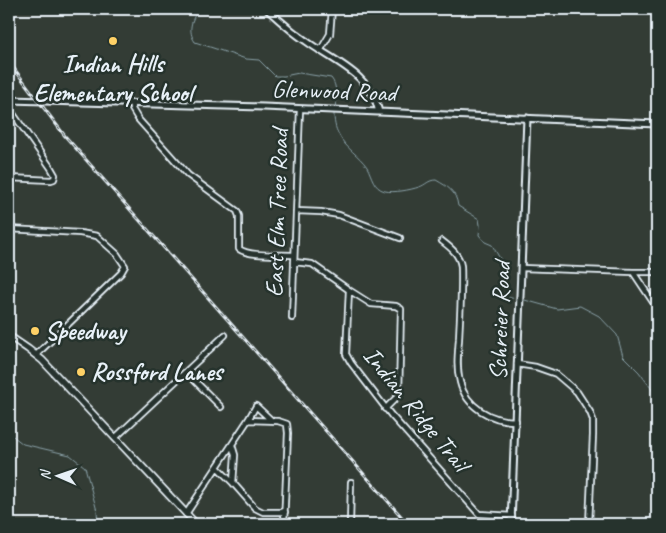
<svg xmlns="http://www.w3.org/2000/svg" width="666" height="533" font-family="Caveat,sans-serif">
<rect width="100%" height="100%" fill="#333c35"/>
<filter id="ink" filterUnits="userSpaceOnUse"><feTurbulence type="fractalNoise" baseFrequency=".02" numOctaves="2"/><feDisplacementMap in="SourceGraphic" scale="10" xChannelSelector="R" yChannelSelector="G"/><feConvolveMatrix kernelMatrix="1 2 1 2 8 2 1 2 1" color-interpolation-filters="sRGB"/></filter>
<g filter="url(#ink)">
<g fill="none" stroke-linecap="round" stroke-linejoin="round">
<path stroke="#8aa1a8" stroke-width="1" d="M198 9C192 20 187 30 195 42L246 59 259 60 275 76H284L299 73 331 78C338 86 336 99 335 109
M334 113C334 121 335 128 339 135 345 148 359 155 367 167 372 176 373 188 385 191 394 193 410 190 419 187 426 185 428 180 436 180 448 187 456 191 458 206L479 219 480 225 479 235 485 242 492 245 505 267 499 285 500 293 506 297 517 299
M521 299 557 309 580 306 599 316 617 335 623 356 639 372 651 388 656 398 657 404 652 418 655 441 651 456 653 463 657 467
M9 433 23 444 70 455 85 467 97 511 98 524"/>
<g stroke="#e8f1f8" stroke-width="8">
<path id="minor" d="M332 10 371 11 383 9
M540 10 541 9
M320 51 330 34 332 9
M132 104V109L138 119 188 175 237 211 239 216V249C250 257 280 254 294 255
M9 108 51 168 55 175 54 179 51 180 9 178
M296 211 321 212 339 215 400 238
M9 229 80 233 97 236 117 254 125 266 121 273 36 355
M442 241C451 248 459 254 461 266 462 290 460 315 459 339 458 353 456 368 460 382 466 407 491 421 516 421
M294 262 312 264 349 290 346 354 351 363 391 415 479 514 512 516
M521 268 633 272
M657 272H633L657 308
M349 290 371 304 396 306 401 309 399 395 385 409
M292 318 300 109
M517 364 536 367 556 374 577 392 590 412 593 420V435L589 524
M186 372 221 407
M248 420 278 421 287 424 288 433 284 524
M115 438 225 335
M232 445 235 455 233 483 255 508 263 512H285
M217 467 233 483
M186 514 248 420 256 406 271 420
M350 524 351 482"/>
</g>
<g stroke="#e8f1f8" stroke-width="9">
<path id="tertiary" d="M267 9C279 20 292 32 306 41 333 61 371 74 379 112
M9 100 264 107 657 124
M511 524 527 118"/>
</g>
<g stroke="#e8f1f8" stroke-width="9">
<path id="secondary" d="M9 336 28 349 42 360 196 524"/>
</g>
<use href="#minor" stroke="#26332d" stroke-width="4.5"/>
<use href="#tertiary" stroke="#26332d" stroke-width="5"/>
<use href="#secondary" stroke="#26332d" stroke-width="5.5"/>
<g stroke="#e8f1f8" stroke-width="3">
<path id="rail" d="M9 62 65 136 408 524"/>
</g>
<use href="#rail" stroke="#26332d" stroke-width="1" stroke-dasharray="4" stroke-linecap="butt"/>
</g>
</g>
<g fill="#ffd166" stroke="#26332d" stroke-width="2">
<circle cx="113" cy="41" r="5"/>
<circle cx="35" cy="331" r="5"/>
<circle cx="81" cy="372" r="5"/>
</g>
<g text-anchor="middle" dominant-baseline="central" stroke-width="5" stroke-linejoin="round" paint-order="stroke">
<g font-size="25" font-weight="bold" fill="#e8f1f8" stroke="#26332d" text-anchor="start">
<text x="113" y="64" text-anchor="middle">Indian Hills<tspan x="113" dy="29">Elementary School</tspan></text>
<text x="45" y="331">Speedway</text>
<text x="91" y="372">Rossford Lanes</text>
</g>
<g font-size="25" fill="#e8f1f8" stroke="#26332d">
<text transform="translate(334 91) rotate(2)">Glenwood Road</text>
<text transform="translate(277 213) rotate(-88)">East Elm Tree Road</text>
<text transform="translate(500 321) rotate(-88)">Schreier Road</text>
<text transform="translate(416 409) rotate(51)">Indian Ridge Trail</text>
</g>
</g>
<rect width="666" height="533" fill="none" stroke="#26332d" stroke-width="30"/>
<rect x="15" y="15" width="636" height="503" fill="none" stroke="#e8f1f8" stroke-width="2" filter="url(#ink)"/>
<g transform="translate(58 476) rotate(272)" stroke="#26332d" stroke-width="4" paint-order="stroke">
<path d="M0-4L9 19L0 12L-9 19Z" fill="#e8f1f8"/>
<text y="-8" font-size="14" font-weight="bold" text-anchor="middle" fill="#e8f1f8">N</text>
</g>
</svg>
